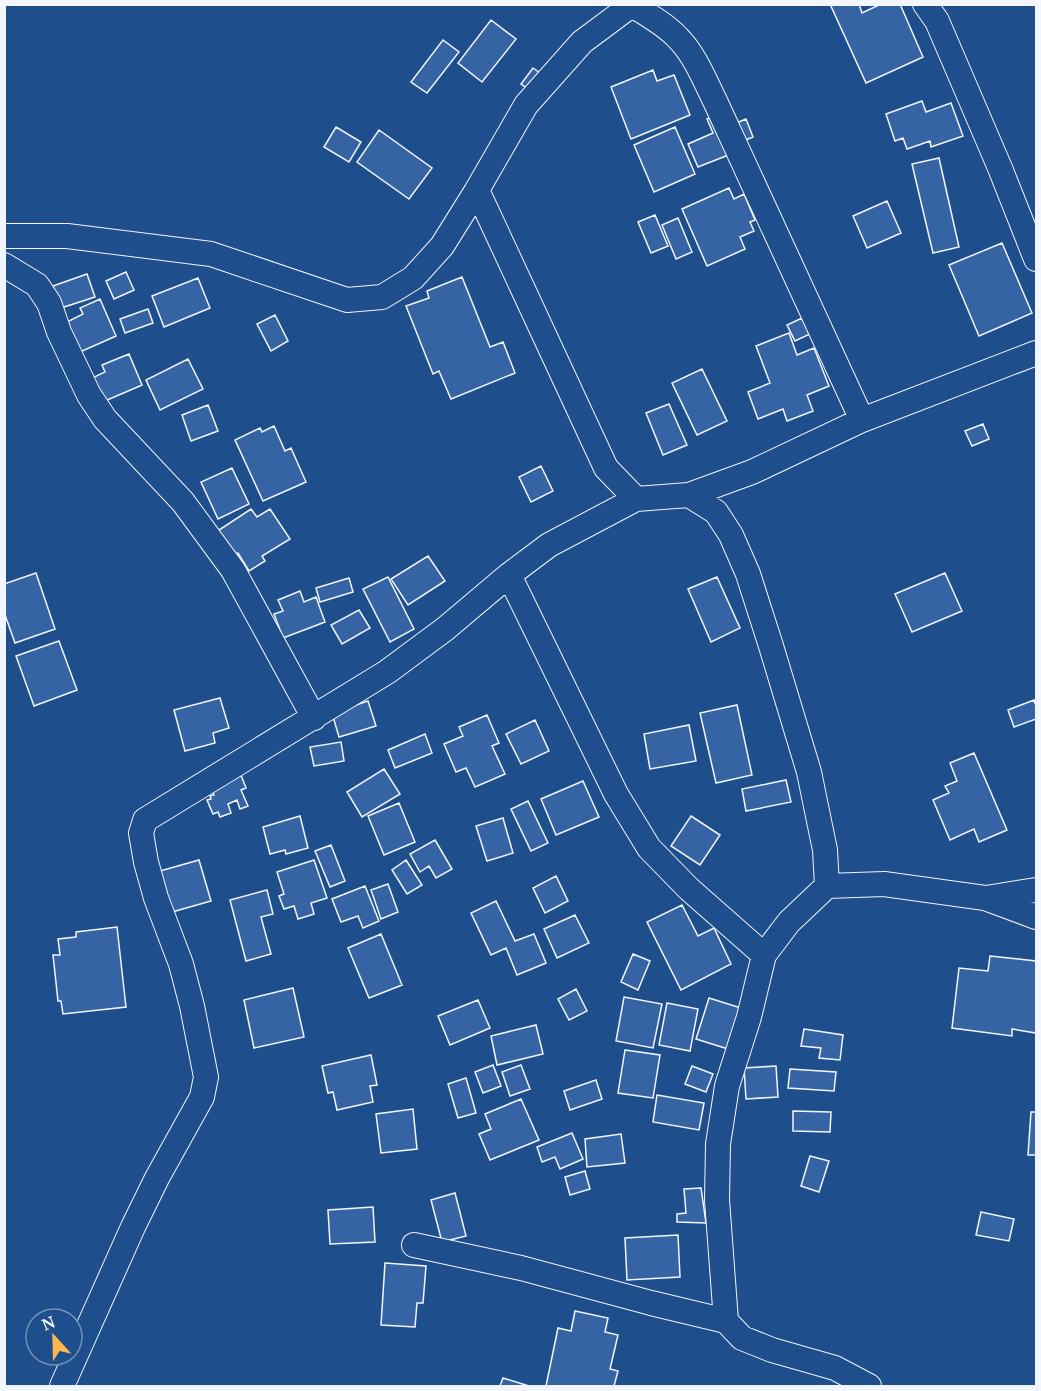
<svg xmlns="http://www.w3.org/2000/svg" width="1041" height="1391" font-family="'Noto Serif',serif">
<rect width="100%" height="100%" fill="#1f4e8c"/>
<path fill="#3563a3" stroke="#f2f6ff" stroke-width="1.5" d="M830 4H859L862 13 881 4H900L923 57 866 83Z
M491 20 516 39 482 82 458 63Z
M443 40 459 52 427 93 411 82Z
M533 68 550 80 539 96 521 84Z
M653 70 657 81 674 75 690 115 631 139 611 87Z
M922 101 926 112 951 103 963 136 931 147 930 141 907 149 903 138 895 141 886 114Z
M729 110 734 124 746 119 753 137 738 143 741 150 698 167 688 144 713 133 707 119Z
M336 127 361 142 349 162 324 147Z
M675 127 695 174 654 192 634 145Z
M379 130 432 168 409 199 357 162Z
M939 158 959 247 933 253 912 164Z
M729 188 734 199 744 194 755 220 750 222 754 231 740 237 745 249 707 266 682 209Z
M887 201 901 233 867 248 853 216Z
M655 215 668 246 651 253 638 222Z
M678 218 692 252 676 259 662 225Z
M1002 243 1032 313 979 336 949 265Z
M126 272 134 290 114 299 106 281Z
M87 274 95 297 61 308 53 286Z
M462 277 490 347 503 342 515 373 451 399 439 371 433 374 406 306 429 298 427 291Z
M198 278 210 308 164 327 152 296Z
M100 299 116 336 80 352 67 322 83 314 80 308Z
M148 309 153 323 125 333 120 319Z
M275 315 288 341 271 351 257 324Z
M802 318 810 334 795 341 787 325Z
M789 333 797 355 814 348 829 386 807 395 813 411 787 421 783 409 758 419 748 392 770 383 756 346Z
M129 354 142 385 98 404 88 380 105 372 102 365Z
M188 359 203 389 160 410 146 380Z
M702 369 727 421 697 435 672 383Z
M669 404 687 445 663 455 646 413Z
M208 405 218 431 191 441 182 415Z
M983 424 989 439 972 446 965 431Z
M274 426 285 451 291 448 306 482 263 501 235 440 260 428 262 432Z
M541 466 553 491 531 502 519 477Z
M232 468 249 504 218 519 201 482Z
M251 509 257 517 270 509 290 539 262 556 265 561 249 571 238 553 232 557 216 532Z
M428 556 445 581 408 605 391 579Z
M36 573 55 629 15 643 4 612V584Z
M945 573 962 611 912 632 895 594Z
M388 577 414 629 390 642 363 589Z
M717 577 740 628 711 642 688 589Z
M349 578 353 592 320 602 316 588Z
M300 591 304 602 316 597 325 622 283 638 274 614 283 611 278 600Z
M359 610 370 628 342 644 331 625Z
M59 641 77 690 34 706 16 656Z
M220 698 229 728 213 733 215 743 185 751 174 710Z
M1034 700 1036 706V719L1014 727 1008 710Z
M368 701 376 726 339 737 332 713Z
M737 705 752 775 716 783 700 713Z
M487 715 499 743 492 746 505 774 475 787 466 768 456 772 444 744 463 736 459 727Z
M535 720 549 751 521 764 506 734Z
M689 725 696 761 650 769 644 734Z
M425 734 432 753 395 768 388 750Z
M341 742 344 761 314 766 310 747Z
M974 753 1007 830 979 842 974 829 950 840 933 800 949 793 945 786 957 781 950 763Z
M384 769 400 794 362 817 347 792Z
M241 775 246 788 241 790 248 806 240 809 237 800 228 804 231 813 220 817 218 812 213 814 207 800 211 799 210 796 214 795 212 790Z
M786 780 791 802 746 811 742 789Z
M583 781 599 817 556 835 541 799Z
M528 801 548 843 531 851 511 809Z
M399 803 415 842 384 855 368 816Z
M300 816 308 848 286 854 285 850 270 854 263 827Z
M691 816 720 835 700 865 671 846Z
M503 818 513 853 487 861 476 826Z
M435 840 452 869 436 878 429 866 420 872 410 854Z
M331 845 345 881 330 887 315 851Z
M199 860 211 901 172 912 160 871Z
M314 860 327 898 311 903 314 914 298 919 294 906 284 909 279 896 284 894 277 872Z
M406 860 422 885 407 894 392 870Z
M556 876 568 901 545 913 533 888Z
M388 884 398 912 381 919 371 890Z
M365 886 379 921 363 928 358 916 341 922 332 899Z
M267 890 273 914 261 917 271 954 246 961 230 900Z
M496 901 515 941 534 934 546 963 517 975 506 948 491 955 471 913Z
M682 905 698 936 714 928 731 964 681 990 647 922Z
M575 915 589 943 557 958 544 929Z
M117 927 126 1007 63 1014 61 1001H58L53 955H60L58 939 76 937V932Z
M381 934 402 985 369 998 348 948Z
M633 954 650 961 638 990 621 982Z
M990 956 1036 961V1033L1012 1029V1036L952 1028 959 968 988 971Z
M293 988 304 1037 254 1048 244 1000Z
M576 989 587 1011 569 1020 558 999Z
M624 997 662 1004 653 1048 616 1041Z
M709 998 741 1008 728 1049 696 1039Z
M478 1000 490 1028 450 1045 438 1016Z
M667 1003 698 1009 690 1051 659 1045Z
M536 1025 543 1054 497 1065 491 1036Z
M804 1029 843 1035 840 1060 819 1058 821 1048 801 1046Z
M625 1050 660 1055 653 1098 618 1093Z
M371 1055 377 1085 370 1086 373 1102 337 1110 333 1092 328 1093 322 1066Z
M493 1065 501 1086 483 1093 475 1072Z
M521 1065 530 1089 510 1096 502 1072Z
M692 1066 713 1074 706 1092 685 1084Z
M776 1066 778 1097 746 1099 744 1068Z
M790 1069 836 1072 834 1091 788 1088Z
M466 1078 476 1113 458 1118 448 1084Z
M596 1080 602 1099 570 1110 564 1091Z
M657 1095 704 1103 699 1130 653 1122Z
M521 1099 539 1140 490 1160 479 1134 491 1129 485 1114Z
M413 1109 417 1149 381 1153 376 1114Z
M793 1111 831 1112 830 1132 793 1131Z
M1031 1112H1036V1155H1028Z
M572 1133 583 1159 560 1169 555 1157 542 1162 537 1147Z
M621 1134 625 1163 587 1167 585 1139Z
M810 1156 829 1161 819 1192 801 1186Z
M585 1171 590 1189 570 1195 565 1177Z
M701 1188 706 1223 677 1222V1214L686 1213 684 1189Z
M455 1193 466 1236 442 1242 431 1200Z
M373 1207 375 1242 330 1244 328 1210Z
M981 1212 1014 1219 1009 1241 976 1235Z
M678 1235 680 1277 627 1280 625 1238Z
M385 1263 426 1266 423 1303H417L415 1327 381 1325Z
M575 1311 608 1318 605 1332 618 1335 610 1369 618 1371 614 1386H546L558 1328 571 1331Z
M503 1378 529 1386H500Z"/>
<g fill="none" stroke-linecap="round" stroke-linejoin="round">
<g stroke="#f2f6ff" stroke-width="26">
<path id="minor" d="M925 4 937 21 1000 168 1036 259
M632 5C648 15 665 24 678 38 695 55 705 81 716 103L862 420
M477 190 606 468 636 499 689 495 752 472 862 420 1036 353
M4 236H67L211 254 347 300 382 297 413 278 442 246 477 190 526 105 582 42 633 4
M4 265 37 285 49 303 59 332 89 395 105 419 183 502 233 570 314 718
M689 495 716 512 731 535 748 574 771 646 809 772 825 850 827 886 789 922 764 955 749 1017 727 1086 718 1144 717 1200 726 1321 742 1338 772 1350 835 1368 869 1386
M509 575 616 794 649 848 689 889 764 955
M827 886 884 884 985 898 1036 917
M986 898 1036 890
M414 1245 521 1268 651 1303 726 1321
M62 1386 133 1227 157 1178 202 1097 206 1077 192 1006 181 964 156 898 146 862 141 833 145 820 387 672 445 629 509 575 549 545 636 499"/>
</g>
<use href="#minor" stroke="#1f4e8c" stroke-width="24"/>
</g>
<rect width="1041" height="1391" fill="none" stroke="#f2f6ff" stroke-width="12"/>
<g transform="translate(54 1337) rotate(338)"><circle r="28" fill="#1f4e8c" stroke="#7391ba" stroke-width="1.5"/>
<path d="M0-4.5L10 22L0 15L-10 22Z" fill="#ffb74d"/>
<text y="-9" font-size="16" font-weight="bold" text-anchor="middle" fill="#f2f6ff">N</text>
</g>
</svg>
